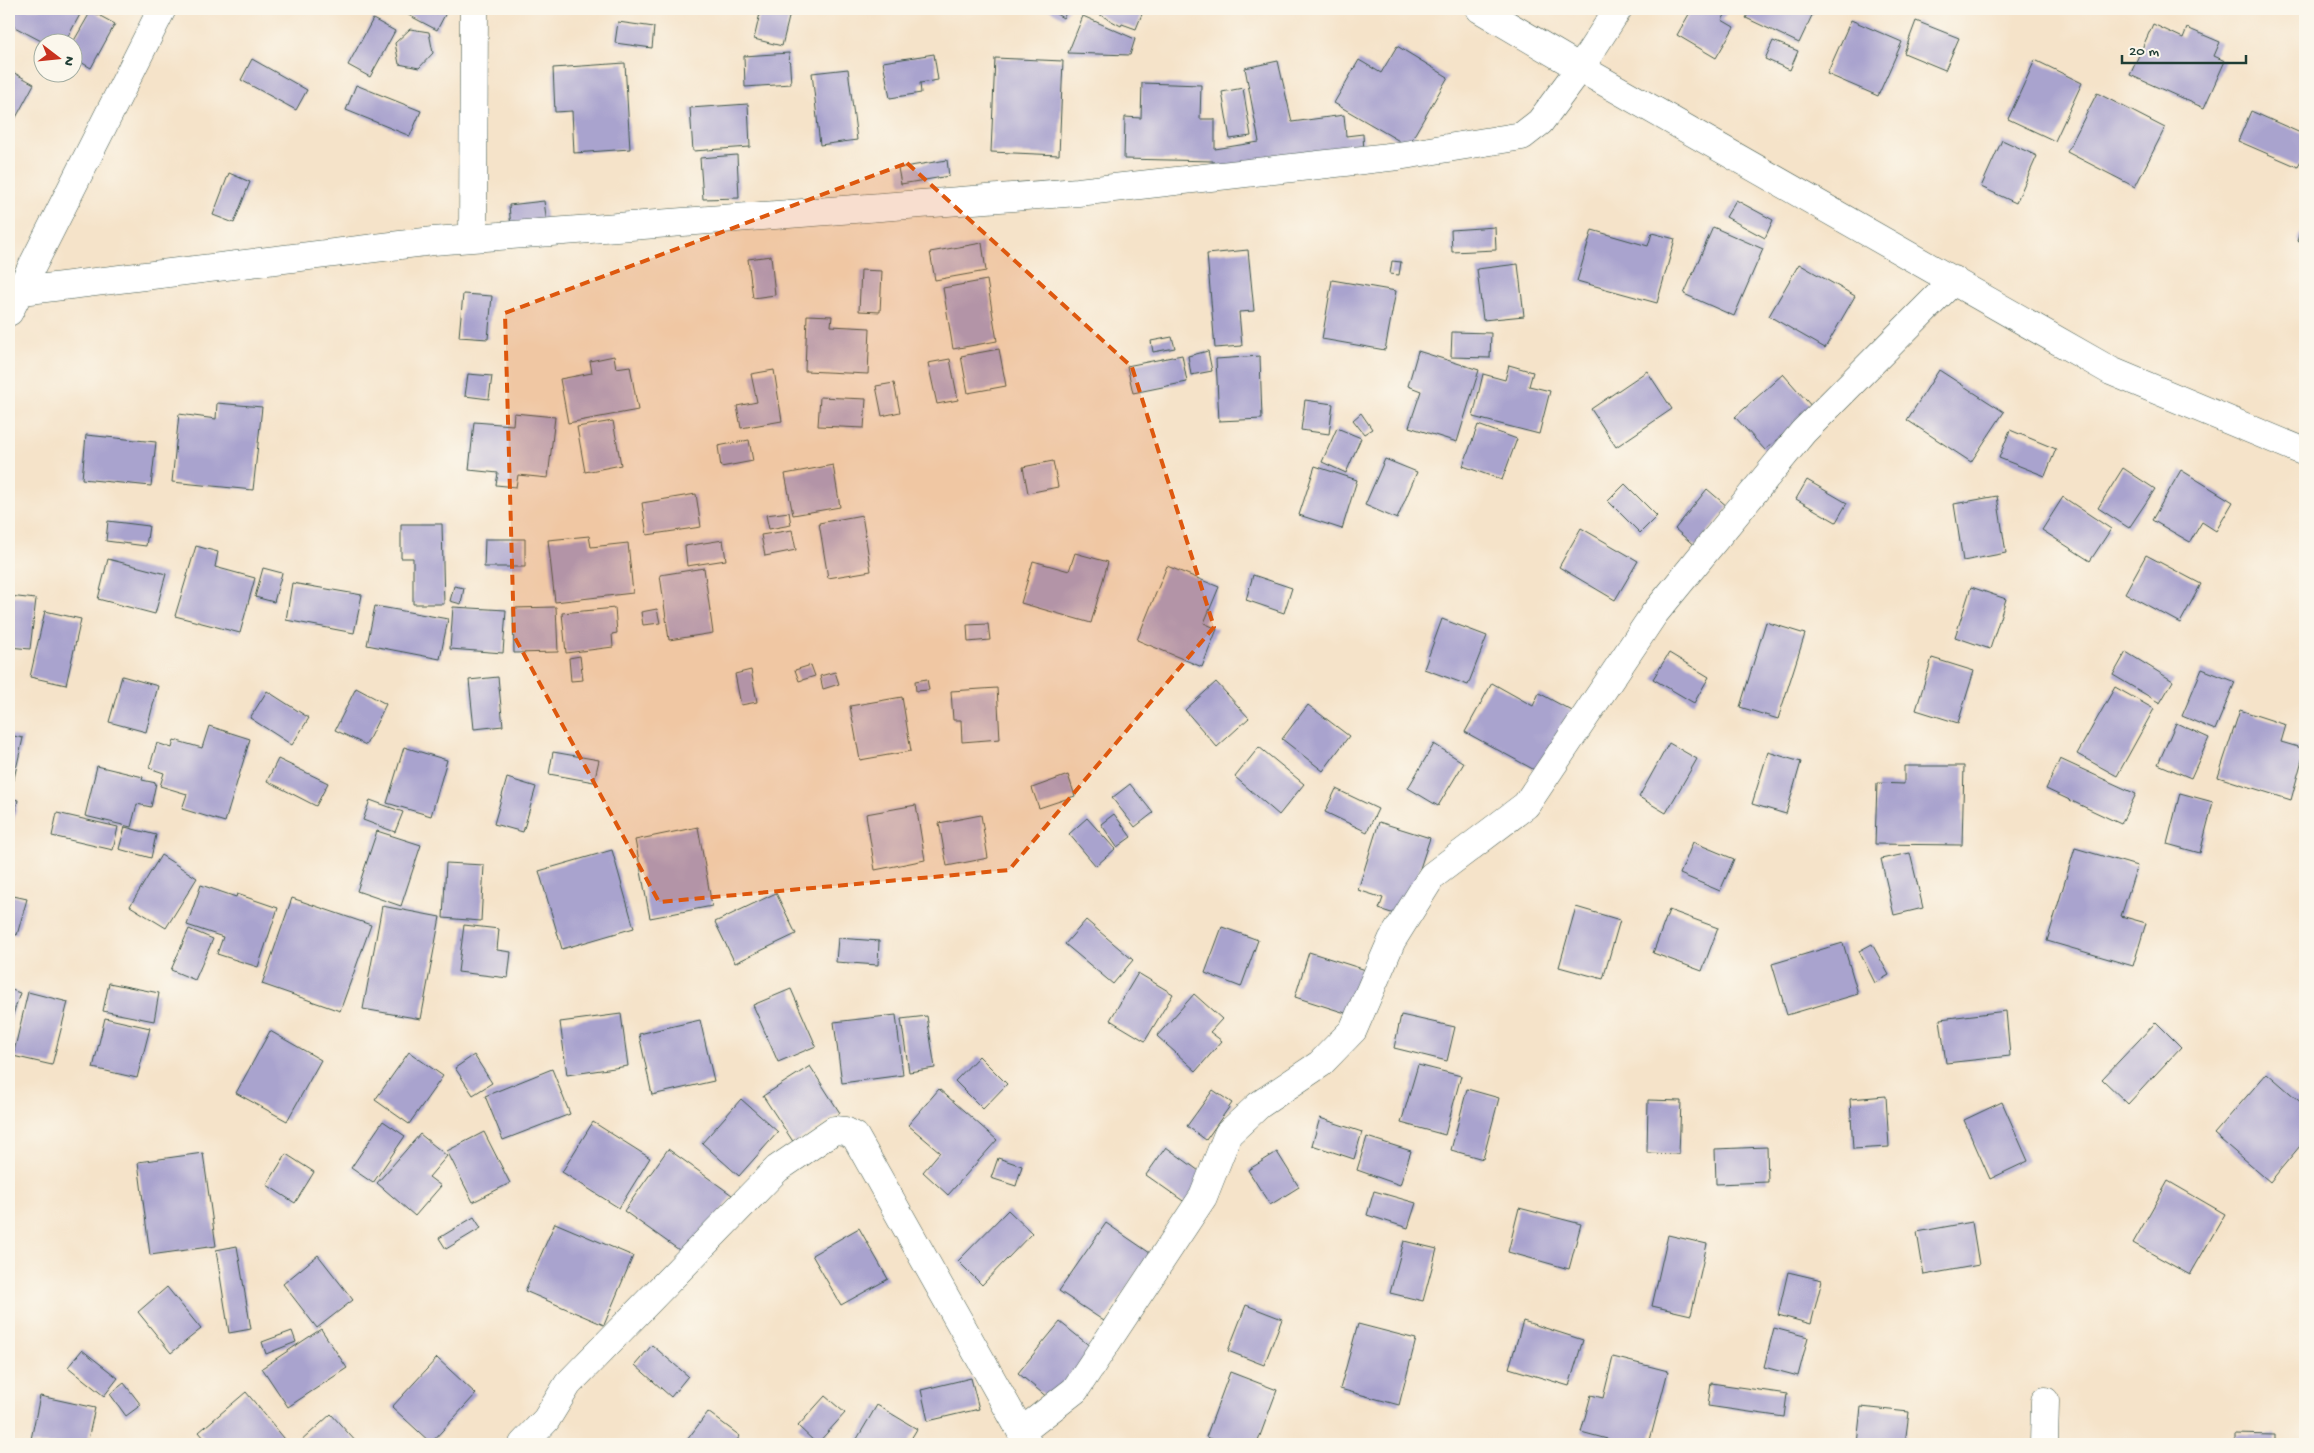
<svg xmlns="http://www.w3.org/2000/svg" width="2314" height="1453" font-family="'Gochi Hand',sans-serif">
<rect width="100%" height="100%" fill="#fbf7ec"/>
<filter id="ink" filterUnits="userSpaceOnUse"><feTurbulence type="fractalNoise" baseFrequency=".02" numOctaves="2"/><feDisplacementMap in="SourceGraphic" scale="10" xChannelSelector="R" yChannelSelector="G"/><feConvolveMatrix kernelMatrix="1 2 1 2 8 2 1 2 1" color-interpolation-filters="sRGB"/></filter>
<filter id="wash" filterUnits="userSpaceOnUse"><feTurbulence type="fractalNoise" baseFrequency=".0096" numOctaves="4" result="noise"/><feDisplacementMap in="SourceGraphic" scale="20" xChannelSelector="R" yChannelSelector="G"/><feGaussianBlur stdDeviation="1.12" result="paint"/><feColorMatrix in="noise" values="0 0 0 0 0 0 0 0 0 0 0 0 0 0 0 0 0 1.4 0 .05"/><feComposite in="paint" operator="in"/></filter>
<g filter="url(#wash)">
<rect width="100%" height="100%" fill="#f5e3c9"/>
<g id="blocks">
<path fill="#a9a3ce" d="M9 9H83L65 42H43L9 24Z
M397 9H448L437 30Z
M761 9H791L782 46 754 39Z
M1048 9H1069L1063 18Z
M1095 9H1144L1136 29 1122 24 1121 26 1093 11Z
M1692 9H1729L1722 20 1734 27 1716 58 1677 35Z
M1751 9H1815L1799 43 1746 18Z
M91 11 115 24 91 68 72 57V44Z
M1083 16 1135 39 1130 55 1068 53Z
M373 19 395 31 370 77 348 65Z
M1851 20 1902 42 1878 96 1827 74Z
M1916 21 1959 38 1945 70 1904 53Z
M618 22 654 27 652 48 615 43Z
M2153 24 2183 38 2187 28 2220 42 2214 56 2225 61 2204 108 2130 75Z
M410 29 429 32 433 53 419 68 399 64 395 43Z
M1773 41 1798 51 1790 70 1765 59Z
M1397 46 1448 77 1408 146 1334 103 1359 60 1381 73Z
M789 53 791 84 745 87 744 56Z
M934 54 938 80 920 83 921 93 890 98 883 62Z
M995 58 1063 61 1059 155 991 152Z
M252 59 307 90 296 110 241 80Z
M2035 60 2082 83 2055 141 2008 119Z
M1278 61 1292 122 1344 115 1346 136 1363 134 1364 154 1215 171 1213 161 1124 159 1125 117 1141 118 1142 83 1201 85 1200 119H1215V149L1259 142 1245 68Z
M625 63 630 149 574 153 572 111 555 112 553 68Z
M848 69 857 140 820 145 812 73Z
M9 70 34 84 12 125 9 123Z
M356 85 421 111 410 136 346 110Z
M1243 88 1251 136 1230 139 1222 92Z
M2097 93 2165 128 2135 187 2067 152Z
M748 104 750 147 693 151 690 108Z
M2251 111 2305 135V151L2298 167 2238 141Z
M2002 140 2037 156 2016 203 1981 187Z
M737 155 739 198 703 199 700 158Z
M947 160 949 176 901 184 898 168Z
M229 173 250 182 234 223 213 215Z
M1736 200 1773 220 1765 238 1726 217Z
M544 201 547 224 511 228 509 205Z
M2305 218V244L2297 241Z
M1495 227 1496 250 1452 252 1451 230Z
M1713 227 1763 249 1734 316 1684 294Z
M1592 230 1648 246 1652 233 1675 239 1657 303 1577 281Z
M982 243 986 271 935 280 930 252Z
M1248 250 1254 311 1239 312 1242 346 1215 348 1207 254Z
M771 256 775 295 753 298 748 259Z
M1392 261 1401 262 1399 275 1390 274Z
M1518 264 1524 316 1483 320 1477 269Z
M1799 264 1855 296 1825 348 1769 316Z
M861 270 882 271 880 312 859 311Z
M987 280 997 341 953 349 943 288Z
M1332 280 1396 291 1385 350 1322 339Z
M463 294 492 296 488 339 459 337Z
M807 315 832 316 831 326 870 328 868 374 805 371Z
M1452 332 1491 333 1490 358 1451 357Z
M1172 337 1175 348 1153 352 1151 341Z
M999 349 1006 386 968 393 961 356Z
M1208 351 1212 371 1191 375 1188 356Z
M1418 351 1479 370 1457 442 1409 427 1421 391 1408 386Z
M1182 355 1187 382 1133 393 1127 366Z
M614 356 616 368 630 366 638 410 568 423 560 379 592 373 590 361Z
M1260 356 1262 419 1219 421 1216 359Z
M950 359 958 400 937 404 928 363Z
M1509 365 1533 372 1529 386 1550 391 1539 434 1473 417 1483 374 1505 380Z
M774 370 782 421 741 428 737 406 757 402 751 374Z
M1939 370 2004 412 1971 462 1907 420Z
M1647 371 1672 409 1616 447 1591 409Z
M468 374 492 376 489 399 465 396Z
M1783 374 1813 408 1765 450 1735 417Z
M894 383 900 412 882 416 876 386Z
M820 397 866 399 864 428 818 426Z
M1305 400 1333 404 1329 434 1301 430Z
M217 403 262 407 253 490 172 482 179 414 216 419Z
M514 413 555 417 548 478 518 475 516 487 496 485 498 473 469 470 474 422 513 425Z
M1361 413 1372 429 1364 434 1353 420Z
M613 421 621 465 585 472 577 427Z
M1478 425 1517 439 1502 480 1463 466Z
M1337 428 1361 438 1346 473 1322 462Z
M2010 430 2056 449 2045 476 1999 458Z
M86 435 156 442 151 486 82 479Z
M749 440 753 461 721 467 718 446Z
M1385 459 1417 472 1397 519 1365 505Z
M1053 461 1058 487 1028 493 1023 467Z
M833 465 840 507 793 515 785 474Z
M1315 466 1357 480 1342 529 1299 515Z
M2123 468 2155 489 2129 528 2098 508Z
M2181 470 2233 502 2216 531 2202 522 2190 542 2152 520Z
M1807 480 1847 503 1836 522 1796 499Z
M1625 484 1657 516 1640 533 1608 501Z
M1707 489 1728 507 1696 547 1675 529Z
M696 494 701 527 647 535 642 503Z
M1997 496 2006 553 1963 561 1954 504Z
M2063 497 2111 529 2090 561 2042 530Z
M789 512 791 525 769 529 766 515Z
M862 515 871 571 828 578 819 523Z
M108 521 149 526 146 546 106 541Z
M401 524H442L444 604H413V558H401Z
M1581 528 1638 561 1615 600 1559 567Z
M792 530 796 550 765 556 761 535Z
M589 536 591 547 628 543 633 593 555 602 548 540Z
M485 539H525V567H484Z
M723 540 726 560 687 566 685 546Z
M196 546 218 552 215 567 255 578 240 633 175 616Z
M1075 553 1108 562 1091 623 1021 603 1033 561 1069 571Z
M2146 555 2201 584 2180 623 2125 593Z
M108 559 166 574 155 614 98 599Z
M1167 566 1219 587 1204 623 1217 629 1202 667 1137 640Z
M263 568 282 573 274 602 255 597Z
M704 568 713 633 669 640 660 575Z
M1253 575 1292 588 1284 613 1246 600Z
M292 583 362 595 354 633 286 620Z
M454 586 464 588 461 604 450 601Z
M1971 587 2006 599 1990 649 1955 637Z
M9 596 36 599 30 649 9 647Z
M375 606 448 619 440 659 367 645Z
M453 607 506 610 503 653 450 649Z
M556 607 558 652 514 653 513 608Z
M615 608 617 633 612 634 613 647 566 653 562 613Z
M657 609 660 623 643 625 641 612Z
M45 611 81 619 66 685 30 677Z
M1442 619 1487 636 1468 685 1424 669Z
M1766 622 1805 634 1778 719 1740 707Z
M988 624 990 640 968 642 967 625Z
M2126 652 2173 681 2160 703 2113 675Z
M1669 653 1709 677 1694 703 1653 679Z
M580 656 583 680 571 681 569 658Z
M1932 658 1974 671 1958 723 1916 710Z
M811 665 815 676 799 681 795 670Z
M2202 669 2235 682 2215 730 2182 716Z
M751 670 757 702 741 705 735 674Z
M835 672 839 684 823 689 820 676Z
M122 676 158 686 146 732 109 722Z
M498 677 503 726 474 729 469 680Z
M927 679 929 690 916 691 915 681Z
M1216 682 1249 718 1217 747 1185 710Z
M1492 683 1533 706 1539 693 1574 712 1540 773 1465 732Z
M2115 687 2154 709 2117 776 2077 754Z
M356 688 386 704 366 745 335 730Z
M997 688 1000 739 962 742 961 720H953L951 691Z
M267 691 309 718 292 745 250 718Z
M902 697 911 751 860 760 850 706Z
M1308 705 1349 736 1323 771 1282 739Z
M2240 710 2286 725 2281 742 2305 749 2291 800 2218 777Z
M2176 723 2209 738 2191 778 2158 764Z
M209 726 250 739 225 822 182 809 187 794 160 786 164 773 149 768 157 743 172 748 174 740 202 748Z
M9 735 23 738 11 792 9 791Z
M1669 743 1697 759 1666 813 1639 797Z
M1434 744 1464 763 1438 806 1408 788Z
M404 747 447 760 431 816 387 803Z
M1259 747 1304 784 1279 815 1235 777Z
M553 752 599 760 594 782 549 774Z
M1768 752 1801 762 1786 814 1752 804Z
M278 759 328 783 316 806 267 781Z
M2060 759 2136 794 2121 824 2046 789Z
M97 766 143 777 142 780 156 783 151 807 137 804 131 827 85 816Z
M1904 766H1964L1962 845 1875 844 1877 783 1904 784Z
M1068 775 1075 796 1039 808 1032 788Z
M507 778 536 787 523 832 494 824Z
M1130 784 1153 813 1135 827 1112 798Z
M1336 789 1378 809 1367 832 1325 812Z
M2180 793 2213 802 2200 853 2167 844Z
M9 798 18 800 10 839H9Z
M370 800 403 812 395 832 363 820Z
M916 805 925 860 875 870 866 814Z
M57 813 118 827 113 850 52 836Z
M1114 814 1131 837 1117 847 1101 824Z
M981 815 988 858 947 866 939 823Z
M1087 818 1115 849 1096 866 1069 834Z
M1379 822 1430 838 1404 917 1379 909 1383 898 1358 890Z
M125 827 156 835 151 858 119 849Z
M698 827 712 906 650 918 635 840Z
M377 831 421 845 401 906 357 891Z
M1693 842 1734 859 1720 891 1680 874Z
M2075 848 2137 866 2121 916 2146 923 2133 966 2047 941Z
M612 850 634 928 562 949 539 871Z
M1910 853 1923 908 1894 915 1881 859Z
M161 855 197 878 166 928 130 906Z
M446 863 484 865 481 921 443 918Z
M201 885 236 897 237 894 278 908 258 967 217 954 223 937 187 925Z
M776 893 796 934 735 963 715 922Z
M9 895 27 899 17 935 9 933Z
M292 898 371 925 340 1011 262 984Z
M382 906 440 917 421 1019 363 1009Z
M1576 907 1620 920 1603 979 1559 967Z
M1669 910 1718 928 1702 971 1653 953Z
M1086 920 1133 960 1113 984 1065 944Z
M464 925 499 929 497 950 511 952 508 978 458 972Z
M1222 927 1258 940 1241 987 1205 973Z
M189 929 213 939 195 980 171 970Z
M838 938 879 941 878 965 836 962Z
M1843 943 1858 994 1787 1015 1772 964Z
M1872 944 1889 975 1875 983 1859 951Z
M1309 952 1369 971 1355 1016 1295 997Z
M1138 973 1173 994 1145 1041 1110 1020Z
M109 983 159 993 154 1021 103 1011Z
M9 989 20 993 9 1027Z
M791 989 816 1046 778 1062 753 1005Z
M28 992 68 1002 52 1065 13 1056Z
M1194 994 1222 1019 1210 1032 1222 1041 1196 1071 1157 1036Z
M2006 1011 2010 1056 1946 1063 1940 1019Z
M621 1014 628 1066 567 1075 560 1022Z
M896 1015 903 1075 842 1083 834 1022Z
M1401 1015 1455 1027 1447 1061 1394 1048Z
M927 1016 935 1068 909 1072 901 1019Z
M105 1018 150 1028 137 1078 93 1068Z
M700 1020 714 1081 652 1095 639 1034Z
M2156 1022 2181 1047 2128 1104 2102 1079Z
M270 1031 321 1060 287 1121 236 1093Z
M409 1052 443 1076 409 1124 375 1100Z
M474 1055 492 1083 473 1095 455 1068Z
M979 1056 1007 1084 983 1109 955 1081Z
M1418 1065 1461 1076 1445 1135 1401 1123Z
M810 1066 840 1113 794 1143 763 1096Z
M552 1069 570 1114 503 1140 485 1096Z
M2267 1073 2305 1106V1140L2270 1182 2214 1134Z
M939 1089 997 1140 948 1195 923 1172 940 1152 908 1125Z
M1467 1089 1499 1098 1483 1159 1451 1150Z
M1213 1090 1232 1103 1206 1140 1187 1126Z
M1886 1096 1889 1147 1853 1149 1850 1099Z
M741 1099 778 1132 739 1176 702 1143Z
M1648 1100 1681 1101 1679 1154 1647 1153Z
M2002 1102 2028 1161 1990 1179 1964 1120Z
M1320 1118 1362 1132 1354 1159 1312 1145Z
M383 1121 405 1136 373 1183 351 1168Z
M593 1122 650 1158 619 1208 562 1172Z
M484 1132 510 1183 473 1202 447 1151Z
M420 1134 447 1156 429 1177 441 1186 415 1216 377 1183Z
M1367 1137 1411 1151 1400 1185 1357 1170Z
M1166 1147 1206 1176 1186 1203 1146 1175Z
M1767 1147 1768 1182 1716 1184 1715 1149Z
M668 1149 732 1195 689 1257 624 1211Z
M1277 1152 1299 1187 1270 1205 1248 1170Z
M203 1153 216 1246 150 1255 138 1162Z
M286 1154 314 1172 295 1203 267 1185Z
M998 1158 1022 1166 1016 1186 991 1178Z
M2168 1181 2225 1214 2190 1275 2133 1243Z
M1374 1191 1416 1203 1408 1228 1367 1215Z
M1519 1208 1581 1224 1569 1269 1508 1252Z
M1008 1210 1032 1233 982 1285 958 1261Z
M474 1217 481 1228 446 1249 439 1238Z
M1972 1222 1979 1265 1924 1275 1917 1232Z
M555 1223 633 1256 604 1325 525 1291Z
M1106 1223 1150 1253 1104 1321 1059 1291Z
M859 1228 888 1279 841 1305 812 1255Z
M1668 1235 1707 1244 1691 1315 1652 1306Z
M1404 1241 1437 1249 1423 1301 1390 1293Z
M237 1246 251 1329 229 1333 216 1250Z
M318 1255 353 1300 317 1328 283 1284Z
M1788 1272 1822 1280 1811 1324 1778 1315Z
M167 1287 201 1329 171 1353 138 1312Z
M1246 1305 1282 1319 1264 1365 1228 1351Z
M1523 1321 1583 1340 1569 1386 1509 1368Z
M1060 1322 1096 1351 1054 1403 1018 1373Z
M1358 1324 1416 1339 1399 1405 1340 1389Z
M1774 1328 1808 1337 1798 1376 1764 1367Z
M321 1329 347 1368 288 1407 262 1368Z
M292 1331 296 1342 266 1354 262 1342Z
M652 1345 688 1376 671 1397 635 1365Z
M82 1350 118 1378 104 1396 68 1367Z
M1613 1357 1668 1371 1649 1444H1626L1581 1432 1591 1395 1603 1398Z
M437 1358 476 1394 431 1443 392 1407Z
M1230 1372 1277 1390 1257 1444H1226L1206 1437Z
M971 1378 979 1409 928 1421 921 1390Z
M124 1383 141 1405 126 1416 110 1394Z
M1711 1383 1787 1394 1784 1417 1708 1406Z
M246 1392 289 1444H209L199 1432Z
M40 1396 95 1408 87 1444H30Z
M825 1396 845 1413 817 1444 798 1426Z
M877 1405 917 1429 908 1444H854Z
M1861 1407 1909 1412 1905 1444H1857Z
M708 1412 740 1436 734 1444H684Z
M331 1414 358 1444H298Z
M2235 1434 2275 1435V1444H2235Z"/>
</g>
</g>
<g filter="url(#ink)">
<use href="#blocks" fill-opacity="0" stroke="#3f564a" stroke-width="1"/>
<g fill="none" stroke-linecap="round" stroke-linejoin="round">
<g stroke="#3f564a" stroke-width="29">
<path id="minor" d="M1480 9 1580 68 2111 371 2305 452
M473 237 474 9
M21 291 433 241 1078 192 1398 156 1522 136 1540 122 1580 68 1618 9
M9 312 162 9
M1021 1432 1075 1390 1203 1197 1228 1134 1259 1105 1320 1064 1353 1030 1392 940 1432 876 1526 805 1654 614 1803 432 1954 280
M523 1444 546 1420 568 1384 777 1169 834 1130 845 1131 855 1136 1028 1444
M2044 1444 2045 1401"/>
</g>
<use href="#minor" stroke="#fff" stroke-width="28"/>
</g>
</g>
<path fill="#de580e" fill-opacity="0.2" stroke="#de580e" stroke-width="4" stroke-dasharray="10 6" stroke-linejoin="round" d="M907 163 1132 367 1214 627 1009 870 659 902 514 636 505 313Z"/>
<rect width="2314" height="1453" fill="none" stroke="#fbf7ec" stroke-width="30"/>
<g transform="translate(58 58) rotate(106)"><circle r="24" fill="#fbf7ec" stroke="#a3ada2"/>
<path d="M0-4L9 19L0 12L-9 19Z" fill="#c8321e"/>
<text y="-8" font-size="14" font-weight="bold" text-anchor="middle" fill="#1f3d34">N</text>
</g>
<path d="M2122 55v8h124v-8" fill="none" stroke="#1f3d34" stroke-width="2.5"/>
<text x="2129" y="55" font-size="15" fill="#1f3d34" stroke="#fbf7ec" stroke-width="4" paint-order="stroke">20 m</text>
</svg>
